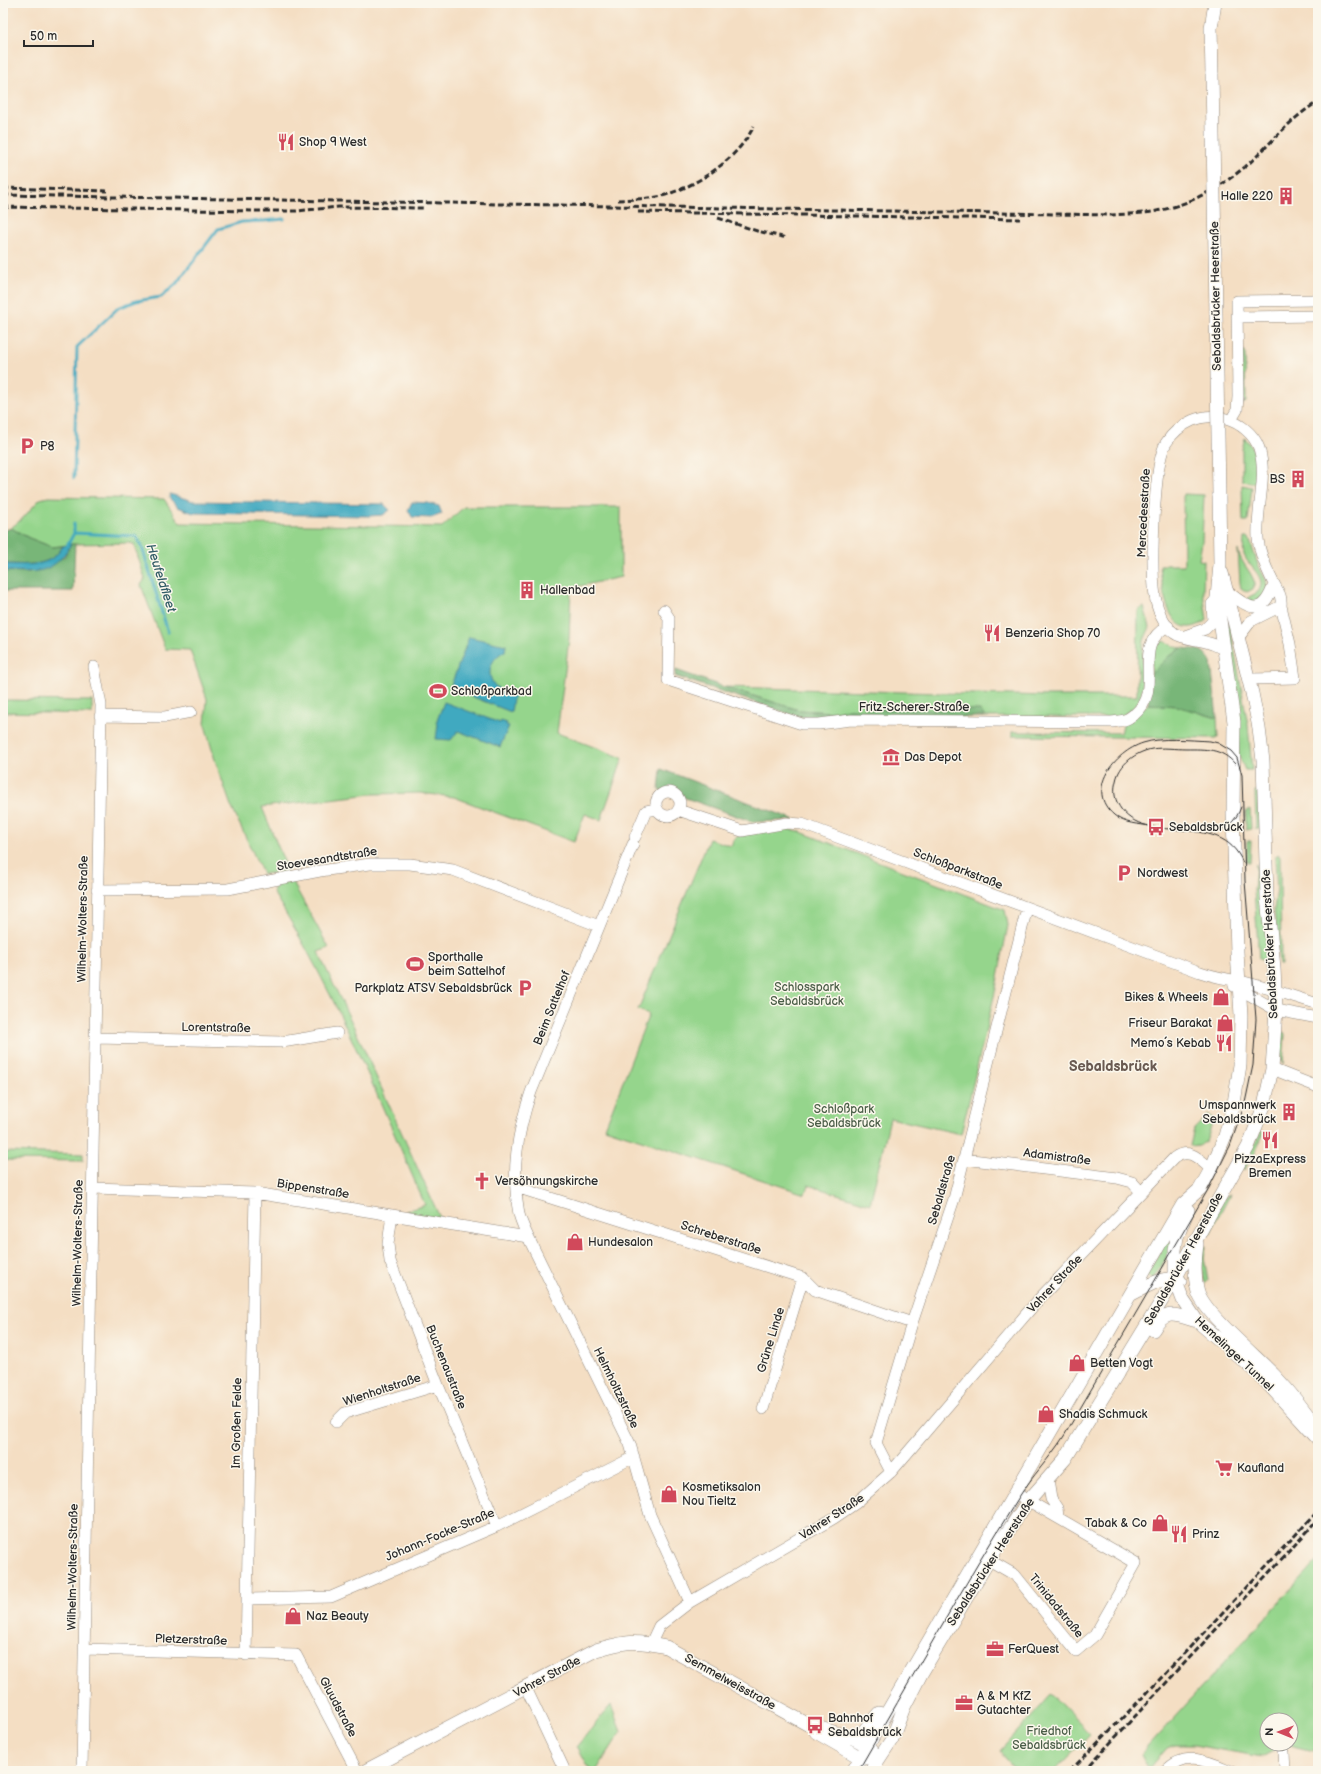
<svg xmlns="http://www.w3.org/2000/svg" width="1321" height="1774" font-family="'Balsamiq Sans',sans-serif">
<rect width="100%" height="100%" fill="#fbf7ec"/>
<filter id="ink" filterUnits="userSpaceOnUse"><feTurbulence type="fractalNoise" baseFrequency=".025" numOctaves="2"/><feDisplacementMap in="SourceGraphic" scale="8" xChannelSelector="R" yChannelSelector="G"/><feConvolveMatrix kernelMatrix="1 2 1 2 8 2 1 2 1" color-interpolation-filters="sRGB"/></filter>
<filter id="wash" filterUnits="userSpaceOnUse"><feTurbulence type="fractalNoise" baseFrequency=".012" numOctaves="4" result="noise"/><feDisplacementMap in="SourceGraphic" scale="16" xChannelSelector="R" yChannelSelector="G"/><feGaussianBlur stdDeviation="0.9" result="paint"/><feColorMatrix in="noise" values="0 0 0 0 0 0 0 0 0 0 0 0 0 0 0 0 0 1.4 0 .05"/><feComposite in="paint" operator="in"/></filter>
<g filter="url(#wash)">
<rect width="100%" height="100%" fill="#f4dec3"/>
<path fill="#95d58c" stroke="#60805c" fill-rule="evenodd" d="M1242 352H1245L1246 402 1242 404Z
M1245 438C1257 451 1258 466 1255 483L1242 481V449Z
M1242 485 1252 487 1248 521H1243Z
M1183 494 1204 495 1202 542 1199 560 1204 561 1203 592 1207 620C1169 647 1162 591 1160 565H1184Z
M48 497 164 499 180 523 442 527 464 507H621V577L571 588 569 639 557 733 623 758 601 820 585 814 574 842 454 797 420 793 372 794 262 807 288 871 263 874 231 806 215 760 205 725 207 699 190 650 165 649 141 585 145 579 134 544 128 543 75 544 52 547 29 538 11 528 23 518 40 499Z
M1244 538H1249L1258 565 1266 580 1267 591 1258 602 1247 601 1249 597 1258 592C1268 578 1250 568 1245 557 1242 552 1244 544 1244 538Z
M1238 550C1241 564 1251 570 1255 584L1253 589 1247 592 1241 588 1240 583Z
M1144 607 1150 627C1148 632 1145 637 1144 641 1137 672 1156 705 1116 717H985L849 709 831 712 799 710 724 687 1048 696H1137L1138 610Z
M1225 614 1229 621 1248 725 1252 770H1245L1239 756Z
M1164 641 1175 647 1182 648 1170 655 1151 674C1152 661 1150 647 1164 641Z
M3 700 92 701V714L3 712Z
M1148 704 1177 706 1217 718 1218 738 1012 736V732L1121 733 1123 725Z
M1255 791H1258L1260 829H1256Z
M1250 809 1251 829 1246 830V812Z
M783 828 798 831 1005 910 1008 925 996 988 961 1134 890 1118 870 1204 808 1185 805 1194 605 1128 649 1014 638 1010 709 839 731 846 736 837 761 830Z
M1247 841H1251L1250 862H1247Z
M1278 854 1280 857 1281 965H1279L1274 909 1277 890 1275 858Z
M1256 864 1261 876 1269 963 1259 959 1254 890Z
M292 881 329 948 318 952 353 1025 440 1218 418 1215 406 1211 425 1205C379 1099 334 990 273 892L276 884Z
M1281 1032 1285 1033 1283 1065 1280 1053Z
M1208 1115 1213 1119 1206 1142 1199 1145 1190 1146 1194 1129Z
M1261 1131 1264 1132 1255 1153 1244 1170 1242 1168Z
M3 1152 83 1154V1161L3 1160Z
M1230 1195 1209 1235 1207 1232 1225 1197Z
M1172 1230 1171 1250 1153 1279 1146 1275Z
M1206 1246 1204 1257 1208 1281 1205 1284 1201 1265 1202 1248Z
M1318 1560V1752L1286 1744 1262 1757 1194 1745H1175L1167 1748 1149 1769 1141 1754ZM1267 1720H1291V1744H1267Z
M1051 1694 1090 1734 1054 1771H1018L1000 1751Z
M611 1705 621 1732 596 1771H591L577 1746Z"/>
<path fill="#78b678" stroke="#527052" d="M11 528 29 538 52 547 63 546C50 569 27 564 3 564V531Z
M71 544H75L73 591H4L3 614V571L29 572 64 557Z
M1182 648C1197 650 1203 647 1211 662L1217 718 1177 706 1148 704 1151 674 1170 655Z
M676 670 724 687 799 710 831 712 849 709 980 710 985 717 807 718 793 715 675 676Z
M661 769 795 820 753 822 683 797 676 793 659 790Z"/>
<path fill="#40a9c0" stroke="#366a76" d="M170 494 193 501 384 504 390 510 383 515 369 516 193 513 178 507 169 498Z
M412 502 428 503 439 506 442 514 431 518 412 517 408 510Z
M71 544C53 576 36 572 3 571V564C26 564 50 569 63 546Z
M469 637 506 645 505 651C481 663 487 693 514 693L511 712 450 688Z
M444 702 500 723 501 721 507 723 506 725 509 726 500 747 458 731 451 740 436 739 438 724 436 723Z"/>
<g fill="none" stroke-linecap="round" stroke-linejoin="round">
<path stroke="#40a9c0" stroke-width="3" d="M74 478 77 347 118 308 136 301 161 297 176 284 218 229 242 222 264 221 284 219
M74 533 136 536 142 547 168 632
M66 548 74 533V523"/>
</g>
</g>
<g filter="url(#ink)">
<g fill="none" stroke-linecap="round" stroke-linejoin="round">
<g stroke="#908477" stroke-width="12">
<path id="minor" d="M1237 317 1318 316
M1231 420 1237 410 1238 397 1237 301 1318 300
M1227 591C1249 609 1262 618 1274 584
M664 610 669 618 668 680 802 724H819L851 720 1112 722C1117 721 1123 721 1127 719 1130 718 1132 715 1135 714 1165 688 1129 647 1168 626
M1185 636 1205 629 1213 621 1212 604 1216 600
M1238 638 1251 621 1281 606
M1223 649C1219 647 1214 644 1209 643 1199 639 1183 640 1174 633 1163 625 1157 609 1155 596 1151 570 1153 464 1166 443 1179 423 1203 411 1226 419 1240 423 1254 434 1259 448 1268 478 1256 508 1258 538 1259 552 1268 572 1274 584 1279 593 1282 596 1281 606L1290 644 1295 678 1249 679
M100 716 165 717 191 712
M656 804a12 12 0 1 1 24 0a12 12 0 1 1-24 0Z
M678 810 742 831 787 823 802 824 1200 972C1215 977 1225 979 1240 981 1266 987 1292 996 1318 1004
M635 837 646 811 657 809
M633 844 531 1092C517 1133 511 1172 519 1214 521 1222 525 1230 528 1237L630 1444 650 1515 690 1602
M97 890 228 889 320 871 370 864H410L453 870 599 926
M1234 986 1276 1010 1318 1018
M95 1038 282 1042 337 1033
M1272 1069 1318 1087
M964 1159 1117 1178 1132 1182 1141 1192
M516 1187 803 1278 815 1290 912 1323
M92 1188 255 1193 528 1237
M392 1215 388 1244 390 1261 438 1385 497 1526
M763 1409 803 1278
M336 1422 345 1413 438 1385
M891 1472 876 1443 912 1323 954 1199 1027 908
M1048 1480 1051 1499 1057 1508 1058 1517
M989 1560 1015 1575 1076 1651 1095 1635 1136 1563 1015 1493
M247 1599 331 1597 497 1526 634 1457
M651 1643 659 1626 690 1602 834 1518 856 1503 891 1472 1040 1298 1174 1158C1189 1147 1199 1159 1211 1169
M85 1649 296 1655 357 1771
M246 1655 255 1193
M526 1688 565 1771
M1284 1752 1285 1771
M82 1771 101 705 94 667
M1166 1771C1185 1750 1210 1762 1231 1771"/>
</g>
<g stroke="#908477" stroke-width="14">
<path id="major" d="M1212 74 1211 28 1215 3
M1188 1210 1177 1237 1175 1250V1279L1183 1300 1197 1321 1258 1373 1318 1439
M1197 1244C1195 1258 1194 1278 1198 1292 1205 1314 1257 1357 1274 1375 1291 1393 1305 1410 1318 1430
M1132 1294C1146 1287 1164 1274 1180 1281
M1153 1330C1166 1308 1175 1315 1197 1321
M816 1732 861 1758H870
M853 1738 863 1732 879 1713
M365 1771 596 1650C627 1641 635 1640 666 1647L807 1724 853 1738 868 1746 873 1752
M853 1771 1183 1204 1200 1189 1211 1169 1225 1136 1234 1103 1240 1065 1241 1015 1237 952 1233 814 1234 722 1217 598 1220 564 1219 495
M871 1771 892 1739 904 1707 921 1674 989 1560 1028 1501 1065 1459 1175 1279 1209 1216 1248 1147 1264 1106 1272 1069 1276 1010 1274 968 1267 897 1263 761 1259 728 1252 693 1222 573"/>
</g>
<use href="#minor" stroke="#fff" stroke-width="11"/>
<use href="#major" stroke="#fff" stroke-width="13"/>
<path stroke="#2b2b2b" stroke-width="1" d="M1235 764C1222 748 1205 749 1186 749 1175 749 1163 747 1152 749 1136 752 1119 764 1116 781 1114 788 1114 795 1117 802 1139 851 1221 807 1243 863
M1209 833C1225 831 1236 822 1241 807
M858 1771C911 1680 962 1587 1019 1497 1032 1476 1050 1458 1064 1436L1209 1188 1230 1146 1245 1103 1253 1065 1256 1019 1245 881 1242 775 1237 758 1231 751 1218 743 1210 741C1190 740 1161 737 1143 743 1115 752 1084 790 1114 815 1124 824 1138 824 1151 826"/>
<path stroke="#2b2b2b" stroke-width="3" stroke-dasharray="6 3" stroke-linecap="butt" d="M3 188 107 191
M3 195 1111 215C1126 214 1142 214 1157 211 1194 204 1232 181 1259 154 1278 135 1294 116 1318 102
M618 200C632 199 648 199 662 196 697 186 737 160 754 126
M3 207 256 211H296L339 207 424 208
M638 212 1020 219
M718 218 757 231 787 238
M1070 1771 1145 1695 1318 1511
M1084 1771 1318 1520"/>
<g stroke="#908477" stroke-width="14" stroke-linecap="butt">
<path id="major-bridge" d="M1212 74 1219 495"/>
</g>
<use href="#major-bridge" stroke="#fff" stroke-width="13"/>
</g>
</g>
<defs>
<g id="restaurant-bare" transform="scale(1.38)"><path d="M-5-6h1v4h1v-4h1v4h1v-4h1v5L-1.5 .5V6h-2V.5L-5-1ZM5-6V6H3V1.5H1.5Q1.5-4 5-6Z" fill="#d1495b" stroke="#fbf7ec" stroke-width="2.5" paint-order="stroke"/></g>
<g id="building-bare" transform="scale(1.38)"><path d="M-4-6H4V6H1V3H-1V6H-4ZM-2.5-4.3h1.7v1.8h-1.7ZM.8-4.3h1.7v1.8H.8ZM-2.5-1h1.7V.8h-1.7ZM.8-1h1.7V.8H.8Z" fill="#d1495b" stroke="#fbf7ec" stroke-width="2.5" paint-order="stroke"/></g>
<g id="parking-bare" transform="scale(1.38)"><path d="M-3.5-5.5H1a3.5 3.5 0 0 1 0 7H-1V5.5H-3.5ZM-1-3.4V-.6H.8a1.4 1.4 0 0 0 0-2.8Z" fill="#d1495b" stroke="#fbf7ec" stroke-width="2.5" paint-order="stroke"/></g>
<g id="stadium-bare" transform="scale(1.38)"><path d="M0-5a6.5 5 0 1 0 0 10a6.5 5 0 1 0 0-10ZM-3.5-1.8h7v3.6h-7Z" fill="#d1495b" stroke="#fbf7ec" stroke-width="2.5" paint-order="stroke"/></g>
<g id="museum-bare" transform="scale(1.38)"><path d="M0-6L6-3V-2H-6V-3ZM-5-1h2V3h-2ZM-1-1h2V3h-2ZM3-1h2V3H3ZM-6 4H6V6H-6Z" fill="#d1495b" stroke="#fbf7ec" stroke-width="2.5" paint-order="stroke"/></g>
<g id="bus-bare" transform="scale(1.38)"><path d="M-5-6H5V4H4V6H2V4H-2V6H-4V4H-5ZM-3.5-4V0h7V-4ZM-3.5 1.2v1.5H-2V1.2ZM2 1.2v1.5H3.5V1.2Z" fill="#d1495b" stroke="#fbf7ec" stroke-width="2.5" paint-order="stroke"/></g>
<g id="shop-bare" transform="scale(1.38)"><path d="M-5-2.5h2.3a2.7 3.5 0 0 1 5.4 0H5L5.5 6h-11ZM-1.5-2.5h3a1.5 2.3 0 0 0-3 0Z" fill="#d1495b" stroke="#fbf7ec" stroke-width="2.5" paint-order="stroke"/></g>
<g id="church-bare" transform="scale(1.38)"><path d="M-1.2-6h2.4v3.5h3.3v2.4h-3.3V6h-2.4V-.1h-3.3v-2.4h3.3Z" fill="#d1495b" stroke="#fbf7ec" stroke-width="2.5" paint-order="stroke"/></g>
<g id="supermarket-bare" transform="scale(1.38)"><path d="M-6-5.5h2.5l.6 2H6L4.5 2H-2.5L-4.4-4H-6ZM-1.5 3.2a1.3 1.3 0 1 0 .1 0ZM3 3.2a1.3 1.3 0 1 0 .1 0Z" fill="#d1495b" stroke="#fbf7ec" stroke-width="2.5" paint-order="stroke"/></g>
<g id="office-bare" transform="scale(1.38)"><path d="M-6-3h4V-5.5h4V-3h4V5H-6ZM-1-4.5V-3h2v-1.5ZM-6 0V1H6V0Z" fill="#d1495b" stroke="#fbf7ec" stroke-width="2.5" paint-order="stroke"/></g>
</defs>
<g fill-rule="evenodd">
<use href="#restaurant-bare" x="286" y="142"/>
<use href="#building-bare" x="1286" y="196"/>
<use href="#parking-bare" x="27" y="446"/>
<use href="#building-bare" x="1298" y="479"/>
<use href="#building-bare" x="527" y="590"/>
<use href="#restaurant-bare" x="992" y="633"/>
<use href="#stadium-bare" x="438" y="691"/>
<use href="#museum-bare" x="891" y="757"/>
<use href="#bus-bare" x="1156" y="827"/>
<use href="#parking-bare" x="1124" y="873"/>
<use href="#stadium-bare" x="415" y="964"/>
<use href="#parking-bare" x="525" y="988"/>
<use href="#shop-bare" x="1221" y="997"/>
<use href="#shop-bare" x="1225" y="1023"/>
<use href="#restaurant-bare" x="1224" y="1043"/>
<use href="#building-bare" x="1289" y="1112"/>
<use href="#restaurant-bare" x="1270" y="1140"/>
<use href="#church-bare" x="482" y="1181"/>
<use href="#shop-bare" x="575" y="1242"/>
<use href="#shop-bare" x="1077" y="1363"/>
<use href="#shop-bare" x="1046" y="1414"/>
<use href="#supermarket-bare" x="1224" y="1468"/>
<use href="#shop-bare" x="669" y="1494"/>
<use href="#shop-bare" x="1160" y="1523"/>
<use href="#restaurant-bare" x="1179" y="1534"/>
<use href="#shop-bare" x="293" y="1616"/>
<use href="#office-bare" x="995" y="1649"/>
<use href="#office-bare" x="964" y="1703"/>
<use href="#bus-bare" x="815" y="1725"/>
</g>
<g text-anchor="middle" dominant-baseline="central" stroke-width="3" stroke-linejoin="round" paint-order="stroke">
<g font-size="12" fill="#2b2b2b" stroke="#fbf7ec" text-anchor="start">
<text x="299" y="142">Shop 9 West</text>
<text x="1273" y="196" text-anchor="end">Halle 220</text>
<text x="40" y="446">P8</text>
<text x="1285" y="479" text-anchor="end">BS</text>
<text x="540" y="590">Hallenbad</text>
<text x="1005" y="633">Benzeria Shop 70</text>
<text x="451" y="691">Schloßparkbad</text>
<text x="904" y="757">Das Depot</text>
<text x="1169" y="827">Sebaldsbrück</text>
<text x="1137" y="873">Nordwest</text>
<text x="428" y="957">Sporthalle<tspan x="428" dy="14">beim Sattelhof</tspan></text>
<text x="512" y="988" text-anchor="end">Parkplatz ATSV Sebaldsbrück</text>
<text x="1208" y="997" text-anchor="end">Bikes &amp; Wheels</text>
<text x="1212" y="1023" text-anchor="end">Friseur Barakat</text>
<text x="1211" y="1043" text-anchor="end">Memo´s Kebab</text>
<text x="1276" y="1105" text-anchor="end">Umspannwerk<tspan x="1276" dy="14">Sebaldsbrück</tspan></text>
<text x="1270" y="1159" text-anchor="middle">PizzaExpress<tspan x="1270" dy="14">Bremen</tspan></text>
<text x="495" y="1181">Versöhnungskirche</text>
<text x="588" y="1242">Hundesalon</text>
<text x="1090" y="1363">Betten Vogt</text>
<text x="1059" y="1414">Shadis Schmuck</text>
<text x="1237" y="1468">Kaufland</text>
<text x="682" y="1487">Kosmetiksalon<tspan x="682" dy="14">Nou Tieltz</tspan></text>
<text x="1147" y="1523" text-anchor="end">Tabak &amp; Co</text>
<text x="1192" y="1534">Prinz</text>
<text x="306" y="1616">Naz Beauty</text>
<text x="1008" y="1649">FerQuest</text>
<text x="977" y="1696">A &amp; M KfZ<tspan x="977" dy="14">Gutachter</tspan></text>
<text x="828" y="1718">Bahnhof<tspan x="828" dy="14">Sebaldsbrück</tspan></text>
</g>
<g font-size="12" fill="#2b2b2b" stroke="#fbf7ec">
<text transform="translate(1216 296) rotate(-91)">Sebaldsbrücker Heerstraße</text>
<text transform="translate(1144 513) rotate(-87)">Mercedesstraße</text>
<text x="914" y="707">Fritz-Scherer-Straße</text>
<text transform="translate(327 859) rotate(-9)">Stoevesandtstraße</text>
<text transform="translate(958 869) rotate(21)">Schloßparkstraße</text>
<text transform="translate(83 919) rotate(-89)">Wilhelm-Wolters-Straße</text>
<text transform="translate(1270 944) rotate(-93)">Sebaldsbrücker Heerstraße</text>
<text transform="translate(552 1008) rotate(-68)">Beim Sattelhof</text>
<text transform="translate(216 1028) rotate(1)">Lorentstraße</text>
<text transform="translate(1057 1157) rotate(7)">Adamistraße</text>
<text transform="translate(313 1189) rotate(9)">Bippenstraße</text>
<text transform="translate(942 1190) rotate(-74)">Sebaldstraße</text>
<text transform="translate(721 1238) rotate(18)">Schreberstraße</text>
<text transform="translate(78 1243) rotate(-89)">Wilhelm-Wolters-Straße</text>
<text transform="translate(1184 1259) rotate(-61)">Sebaldsbrücker Heerstraße</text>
<text transform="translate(1055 1284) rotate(-47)">Vahrer Straße</text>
<text transform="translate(771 1340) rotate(-73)">Grüne Linde</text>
<text transform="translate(1234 1354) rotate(43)">Hemelinger Tunnel</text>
<text transform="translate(446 1367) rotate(68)">Buchenaustraße</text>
<text transform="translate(616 1388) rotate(64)">Helmholtzstraße</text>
<text transform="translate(382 1390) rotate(-18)">Wienholtstraße</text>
<text transform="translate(237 1423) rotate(-89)">Im Großen Felde</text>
<text transform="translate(832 1517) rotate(-33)">Vahrer Straße</text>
<text transform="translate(440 1535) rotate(-23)">Johann-Focke-Straße</text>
<text transform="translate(991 1562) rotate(-57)">Sebaldsbrücker Heerstraße</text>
<text transform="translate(73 1567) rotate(-89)">Wilhelm-Wolters-Straße</text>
<text transform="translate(1056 1606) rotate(51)">Trinidadstraße</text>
<text transform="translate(191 1640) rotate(2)">Pletzerstraße</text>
<text transform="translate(547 1677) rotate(-28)">Vahrer Straße</text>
<text transform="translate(730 1682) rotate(29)">Semmelweisstraße</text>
<text transform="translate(338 1707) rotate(62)">Gluudstraße</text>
</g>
<g font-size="12" fill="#4b5e48" stroke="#fbf7ec">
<text x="807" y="987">Schlosspark<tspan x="807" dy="14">Sebaldsbrück</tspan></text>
<text x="844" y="1109">Schloßpark<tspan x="844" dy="14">Sebaldsbrück</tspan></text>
<text x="1049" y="1731">Friedhof<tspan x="1049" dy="14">Sebaldsbrück</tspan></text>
</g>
<g font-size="13" font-style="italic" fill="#335d67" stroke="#fbf7ec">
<text transform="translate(161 578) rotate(72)">Heufeldfleet</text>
</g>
<g font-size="14" font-weight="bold" fill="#6a5a51" stroke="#fbf7ec">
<text x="1113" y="1066">Sebaldsbrück</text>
</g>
</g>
<rect width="1321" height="1774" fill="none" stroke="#fbf7ec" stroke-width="16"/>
<g transform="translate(1279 1732) rotate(271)"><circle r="19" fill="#fbf7ec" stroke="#a8a59f"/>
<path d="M0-3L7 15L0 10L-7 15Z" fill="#d1495b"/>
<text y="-6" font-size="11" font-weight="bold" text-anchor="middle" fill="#2b2b2b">N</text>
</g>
<path d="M24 40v6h69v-6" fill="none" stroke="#2b2b2b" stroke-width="2"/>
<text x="30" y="40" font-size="12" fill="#2b2b2b" stroke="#fbf7ec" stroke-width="3" paint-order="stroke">50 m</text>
</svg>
